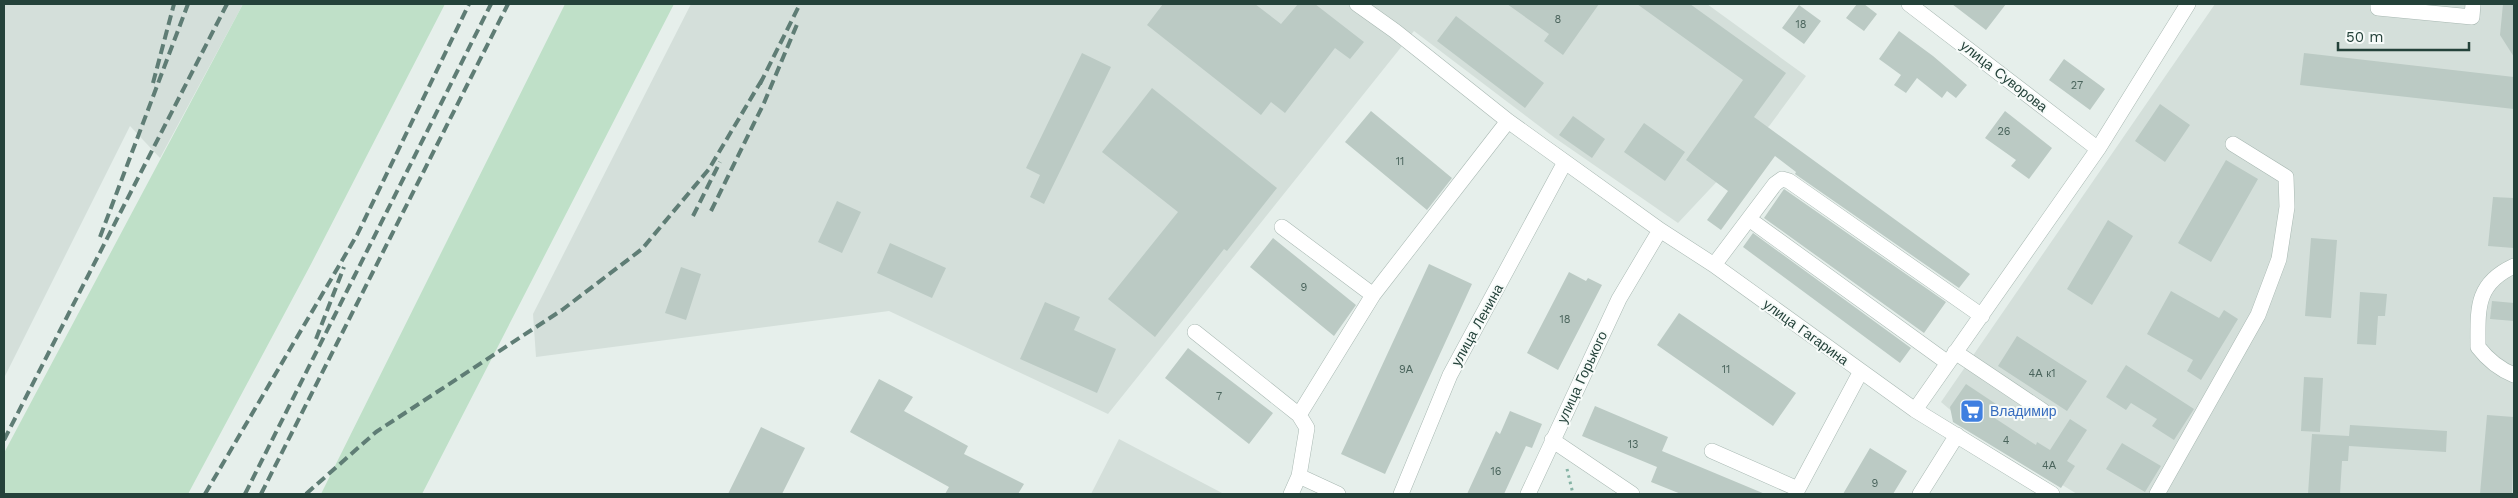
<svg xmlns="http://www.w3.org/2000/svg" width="2518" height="498" font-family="'Work Sans',sans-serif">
<rect width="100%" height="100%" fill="#e6efeb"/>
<path fill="#d4dfda" d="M4 4H243L160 158 130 126 4 378Z
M691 4H1707L1806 76 1770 125 1678 223 1555 138 1414 31 1108 414 889 311 536 357 533 314Z
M2215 4H2514V494H2077L1976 432 1941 402Z
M1119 439 1224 494H1091Z"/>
<path fill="#bfe0c8" d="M243 4H445L310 266 188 494H4V453Z
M565 4H674L422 494H321Z"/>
<path fill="#bbcac4" d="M1163 4H1255L1281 24 1298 4H1315L1364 42 1350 59 1335 48 1285 113 1271 102 1261 115 1147 25Z
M1507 4H1599L1563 55 1544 41 1549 34Z
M1637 4H1690L1786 73 1754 117 1970 274 1959 288 1795 174 1796 172 1775 156 1721 230 1707 220 1728 191 1686 160 1743 80Z
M1857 4H1864L1877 14 1864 31 1846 18Z
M1952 4H2006L1986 30Z
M2503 4H2514V57L2500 35Z
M1799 5 1821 21 1804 44 1782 28Z
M1456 16 1544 83 1525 108 1437 41Z
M1899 31 1933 56 1967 85 1956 98 1947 91 1942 98 1917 78 1906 93 1894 85 1901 75 1879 59Z
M1082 53 1111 67 1044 204 1030 197 1040 175 1026 168Z
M2304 53 2514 77V109L2300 85Z
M2064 59 2105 89 2090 110 2049 80Z
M1152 88 1277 188 1227 251 1224 249 1155 337 1108 299 1178 212 1102 152Z
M2160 104 2190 125 2165 162 2135 141Z
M1371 111 1452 178 1427 210 1345 142Z
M2005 111 2052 148 2029 179 2011 166 2016 160 1985 138Z
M1573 116 1605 139 1592 158 1559 135Z
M1644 123 1685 152 1665 181 1624 152Z
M2226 160 2258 179 2211 262 2178 243Z
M1784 189 1946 302 1924 333 1764 218Z
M2493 197 2514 198V248L2488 246Z
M837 201 861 212 842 253 818 242Z
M2108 220 2133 236 2092 305 2067 289Z
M1753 233 1911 348 1900 363 1743 247Z
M1273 238 1356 305 1334 336 1250 267Z
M2311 238 2337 240 2331 318 2305 316Z
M890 243 946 268 932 298 877 273Z
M1429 264 1472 284 1385 474 1341 454Z
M681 267 701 274 686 320 665 313Z
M1569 272 1586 281 1588 278 1602 285 1558 370 1527 353Z
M2171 291 2219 318 2224 310 2238 319 2201 380 2187 371 2193 360 2147 334Z
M2360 292 2387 294 2385 316H2378L2376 345 2357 344Z
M2492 301 2514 303V321L2490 319Z
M1045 302 1080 317 1074 330 1116 349 1097 393 1020 359Z
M1679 313 1796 393 1773 426 1657 345Z
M2017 336 2087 381 2067 411 1998 366Z
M1188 348 1273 413 1249 444 1165 378Z
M2126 365 2194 409 2174 440 2152 426 2157 419 2131 403 2126 410 2106 397Z
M2304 377 2323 378 2320 432 2301 431Z
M879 379 913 397 904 411 968 446 964 454 1024 484 1018 494H945L949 487 850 432Z
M1966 384 1996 404 1990 415 2036 445 2037 442 2050 450 2070 419 2087 430 2067 461 2075 466 2061 488 1953 422 1950 407Z
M1595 406 1668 437 1662 451 1765 494H1681L1651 482 1657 467 1582 436Z
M1510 411 1542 424 1532 448 1526 446 1504 494H1467L1496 431 1500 434Z
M2487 415 2514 417 2512 494H2480Z
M2350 425 2447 431 2446 452 2349 446 2348 461H2342L2340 494H2308L2312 434 2349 436Z
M761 427 805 448 782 494H728Z
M2122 443 2161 466 2145 492 2106 469Z
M1870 448 1907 471 1893 494H1843Z"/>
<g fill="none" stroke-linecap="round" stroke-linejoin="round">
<g stroke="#a8b8b2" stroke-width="16">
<path id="minor" d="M1357 4 1395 31 1508 121 1660 230 1714 265 1915 410 2052 494
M1909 4 2098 149
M2378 4V8L2472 17 2473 4
M1749 219 1948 363
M1282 227 1373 295
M1714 265 1775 184 1782 179 1789 181 1982 316
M2514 266C2475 284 2478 309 2478 347 2488 360 2499 369 2514 375
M1195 332 1299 415 1373 295 1508 121
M1955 352 2043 411
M1915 410 2098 149 2188 4
M1552 440 1632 494
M1712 451 1798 489 1861 371
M1299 476 1338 494
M1291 494 1299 476 1307 428 1299 415
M1401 494 1450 375 1565 162
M1528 494 1619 299 1660 230
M1920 494 1957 435
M2157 494 2258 315 2279 259 2287 207 2286 177 2233 144"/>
</g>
<path stroke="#86b3a5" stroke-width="3" stroke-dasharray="2.5 4" stroke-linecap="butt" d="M1567 469 1573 494"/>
<use href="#minor" stroke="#fff" stroke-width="15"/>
<path stroke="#5f7d75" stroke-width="4" stroke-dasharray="10 5" stroke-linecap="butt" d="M153 83 174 4
M760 84 800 4
M711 211 764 103 798 22
M693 216 720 162
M100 237 188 4
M316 339 344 267
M4 440 227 4
M205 494 357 235 469 4
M245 494 491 4
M261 494 508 4
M306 494 376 432 562 310 642 249 709 169 763 78"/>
</g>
<defs>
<g id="supermarket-square" transform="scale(1.25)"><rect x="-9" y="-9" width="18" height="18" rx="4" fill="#3f7fe0" stroke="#f7fbf9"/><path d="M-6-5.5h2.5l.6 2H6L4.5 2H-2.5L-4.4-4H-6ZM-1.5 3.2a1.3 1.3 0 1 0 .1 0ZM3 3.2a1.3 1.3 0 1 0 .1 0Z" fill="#fff"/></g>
</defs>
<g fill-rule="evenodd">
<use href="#supermarket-square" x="1972" y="411"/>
</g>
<g text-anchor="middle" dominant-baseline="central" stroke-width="4" stroke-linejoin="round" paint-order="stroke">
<g font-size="11" fill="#4a645c">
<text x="1558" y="19">8</text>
<text x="1801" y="24">18</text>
<text x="2077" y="85">27</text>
<text x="2004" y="131">26</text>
<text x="1400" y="161">11</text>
<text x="1304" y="287">9</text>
<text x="1565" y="319">18</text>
<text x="1406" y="369">9А</text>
<text x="1726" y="369">11</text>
<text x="2042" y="373">4А к1</text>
<text x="1219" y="396">7</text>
<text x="2006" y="440">4</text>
<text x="1633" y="444">13</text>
<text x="2049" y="465">4А</text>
<text x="1496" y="471">16</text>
<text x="1875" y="483">9</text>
</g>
<g font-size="14" fill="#24423a" stroke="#f7fbf9">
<text transform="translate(2004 76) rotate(38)">улица Суворова</text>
<text transform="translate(1477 325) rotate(-61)">улица Ленина</text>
<text transform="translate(1806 332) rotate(36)">улица Гагарина</text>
<text transform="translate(1582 377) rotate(-65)">улица Горького</text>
</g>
<g font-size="14" fill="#366cbe" stroke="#f7fbf9" text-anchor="start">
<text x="1990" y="411">Владимир</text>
</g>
</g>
<rect width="2518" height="498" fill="none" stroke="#24423a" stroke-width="10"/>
<path d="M2338 42v8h131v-8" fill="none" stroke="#24423a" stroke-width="2.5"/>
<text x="2346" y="42" font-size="15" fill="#24423a" stroke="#f7fbf9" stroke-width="4" paint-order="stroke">50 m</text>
</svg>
